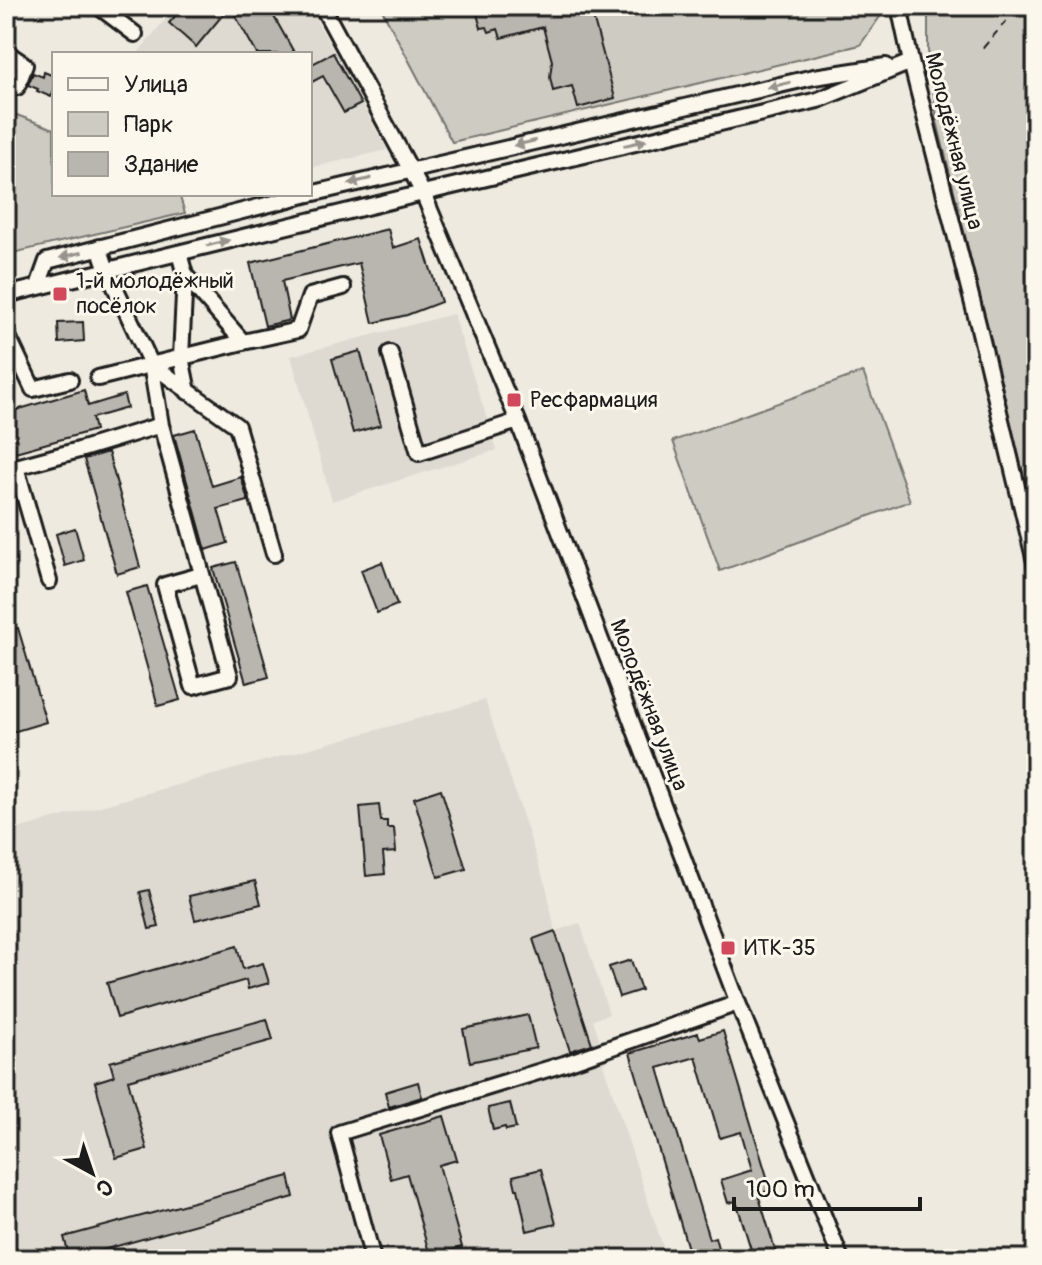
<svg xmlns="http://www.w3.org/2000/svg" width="1042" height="1265" font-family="Pangolin,sans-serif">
<rect width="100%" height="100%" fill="#eeeadf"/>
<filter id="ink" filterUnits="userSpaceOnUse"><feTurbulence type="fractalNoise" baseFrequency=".0125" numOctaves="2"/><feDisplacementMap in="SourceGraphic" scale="16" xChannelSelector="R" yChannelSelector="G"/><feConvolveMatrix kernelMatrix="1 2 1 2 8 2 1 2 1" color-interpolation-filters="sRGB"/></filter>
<g filter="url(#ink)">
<path fill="#dedad1" d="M176 6H309L387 150 310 168V54H137Z
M453 314 497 450 332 501 291 356Z
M485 700 547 890 555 931 580 923 609 1014 593 1020 607 1061 603 1064 667 1259H6V832Z"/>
<path fill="#ceccc2" stroke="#75746f" stroke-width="2" d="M380 6H883L884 11 860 45 452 142Z
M928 6H1036V526L937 121 928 51Z
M6 111 54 129V194H179L185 213 8 254 6 258Z
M863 372 910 501 720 571 673 441Z"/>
<path fill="#b9b6af" stroke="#1c1c1c" stroke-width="2" d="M184 6H268L295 54H257L230 6 196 47 169 23Z
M506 6H590L615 98 578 108 572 86 553 91 550 77 552 61 543 27 501 38 498 29 489 32 487 27 481 28 477 14Z
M333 53 361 104 344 113 323 76 310 83V65Z
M44 72 54 76V90L51 97 37 91 38 89 28 85 33 73 43 77Z
M388 229 393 248 421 239 441 302 407 315 373 323 359 263 282 281 290 320 265 326 250 263Z
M83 322 84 341 59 343 58 323Z
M360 351 381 425 353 433 332 359Z
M84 390 88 406 124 395 127 408 92 418 95 430 8 454 6 445V413Z
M195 429 212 486 241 477 248 501 218 509 228 543 206 550 174 435Z
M108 452 140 567 117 574 84 459Z
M75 528 84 560 65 566 56 534Z
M236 562 269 677 246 683 213 568Z
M382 562 397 605 377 613 361 570Z
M147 586 180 700 158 706 126 592Z
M18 628 46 722 6 734V631Z
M441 789 466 869 438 877 414 798Z
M379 805 381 821H387V828H394L396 852 383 853 385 874 366 876 360 807Z
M255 881 261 904 195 920 189 896Z
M149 890 159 927 149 929 140 892Z
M555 931 592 1044 570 1051 533 939Z
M237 946 243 969 263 963 269 983 248 989 246 980 117 1018 107 983Z
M631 960 641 990 619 997 609 967Z
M528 1015 536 1048 470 1062 463 1029Z
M267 1019 273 1040 128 1080 147 1149 116 1158 95 1082 114 1076 110 1062Z
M723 1031 771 1190 758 1194 778 1259H754L736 1201 728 1203 721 1180 752 1170 741 1132 720 1138 696 1057 658 1068 709 1239 715 1237 721 1259H691L630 1053 698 1033 700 1038Z
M418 1082 422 1097 389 1107 385 1092Z
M510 1103 516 1128 506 1130 505 1127 493 1130 488 1108Z
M444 1116 457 1160 439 1165 462 1247 430 1256 407 1174 391 1179 379 1135Z
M541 1169 556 1224 527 1231 518 1189H516L513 1176Z
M289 1176 294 1197 70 1259 64 1237Z"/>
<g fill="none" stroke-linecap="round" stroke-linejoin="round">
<g stroke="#1c1c1c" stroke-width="20">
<path id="minor" d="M98 6 135 34
M322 6 423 193 518 421 738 1003 841 1259
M899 6 911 62 978 324 1036 566
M6 52 25 65 17 87 6 88
M310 194 814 77 886 66
M99 247 107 270 151 364 161 425 230 676 193 686 165 585 201 575
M185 275 181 357 188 392
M38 286 47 261 309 194
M6 295 423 193 818 100 911 62
M6 332 33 389 70 380
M243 342 298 330 310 296 343 287
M390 353 419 453 518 421
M151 364 237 426 274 554
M98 378 243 342 185 275 179 253
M49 581 16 467 79 450 161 425
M373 1259 339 1133 564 1064 738 1003"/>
</g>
<path stroke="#1c1c1c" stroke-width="2" stroke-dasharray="8 6" stroke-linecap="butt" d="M983 48 1019 6"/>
<use href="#minor" stroke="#fbf7ec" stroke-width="14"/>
</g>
<defs><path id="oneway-solid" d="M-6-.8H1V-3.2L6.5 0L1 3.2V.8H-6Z" transform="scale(2)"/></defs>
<g fill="#97948e">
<use href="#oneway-solid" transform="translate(779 85) rotate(167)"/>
<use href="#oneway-solid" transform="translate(525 143) rotate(167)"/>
<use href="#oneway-solid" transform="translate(635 143) rotate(-13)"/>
<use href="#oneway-solid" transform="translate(360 181) rotate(166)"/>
<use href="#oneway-solid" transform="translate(218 243) rotate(-14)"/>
<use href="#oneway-solid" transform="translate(71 255) rotate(166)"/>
</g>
</g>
<g fill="#d1495b" stroke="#fbf7ec" stroke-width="3">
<rect x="52" y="286" width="16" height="16" rx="4"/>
<rect x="506" y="392" width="16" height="16" rx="4"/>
<rect x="720" y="940" width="16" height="16" rx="4"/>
</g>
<g text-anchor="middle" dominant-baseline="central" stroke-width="6" stroke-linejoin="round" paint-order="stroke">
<g font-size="22" fill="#1c1c1c" stroke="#fbf7ec">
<text transform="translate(954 141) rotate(76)">Молодёжная улица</text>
<text transform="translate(649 705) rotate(69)">Молодёжная улица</text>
</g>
<g font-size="22" fill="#1c1c1c" stroke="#fbf7ec" text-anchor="start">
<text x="76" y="281">1-й молодёжный<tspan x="76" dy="25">посёлок</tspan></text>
<text x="530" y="400">Ресфармация</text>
<text x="744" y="948">ИТК-35</text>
</g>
</g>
<rect width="1042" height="1265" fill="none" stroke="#fbf7ec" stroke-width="32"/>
<rect x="16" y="16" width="1010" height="1233" fill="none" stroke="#1c1c1c" stroke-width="3" filter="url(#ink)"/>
<rect x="52" y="52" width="260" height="144" fill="#fbf7ec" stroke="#a29f99" stroke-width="2"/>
<rect x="68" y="78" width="40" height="12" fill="#fbf7ec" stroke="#a29f99" stroke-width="2"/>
<text x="124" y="92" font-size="24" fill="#1c1c1c">Улица</text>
<rect x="68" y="112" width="40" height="24" fill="#ceccc2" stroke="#a29f99" stroke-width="2"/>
<text x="124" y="132" font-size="24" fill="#1c1c1c">Парк</text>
<rect x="68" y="152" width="40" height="24" fill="#b9b6af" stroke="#a29f99" stroke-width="2"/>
<text x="124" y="172" font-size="24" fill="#1c1c1c">Здание</text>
<g transform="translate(92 1173) rotate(140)" stroke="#fbf7ec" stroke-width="6" paint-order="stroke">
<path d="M0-6L14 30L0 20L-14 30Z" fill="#1c1c1c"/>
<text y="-12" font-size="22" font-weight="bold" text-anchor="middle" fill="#1c1c1c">С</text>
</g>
<path d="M734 1197v12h186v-12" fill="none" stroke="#1c1c1c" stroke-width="4"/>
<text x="746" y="1197" font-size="24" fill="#1c1c1c" stroke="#fbf7ec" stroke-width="6" paint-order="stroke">100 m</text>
</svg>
